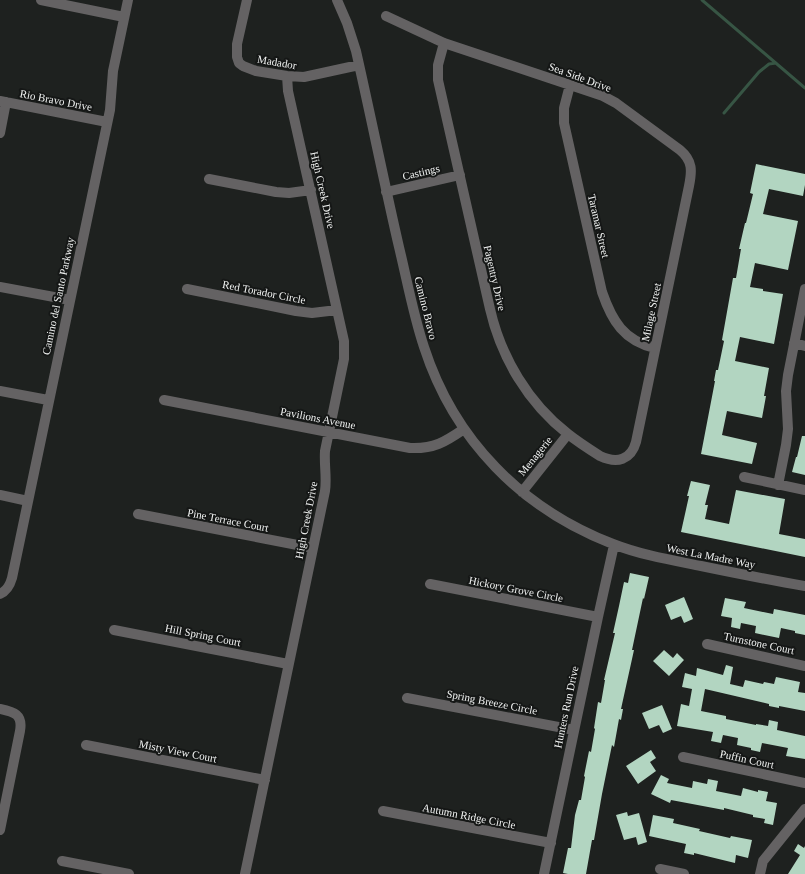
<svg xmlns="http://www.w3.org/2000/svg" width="805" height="874" font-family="'Times New Roman',serif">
<rect width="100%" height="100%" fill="#1e211f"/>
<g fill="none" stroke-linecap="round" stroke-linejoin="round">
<path stroke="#375544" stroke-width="3" d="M702 0 805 88
M724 113 759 72 769 64 776 63"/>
</g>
<path fill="#b2d5c1" d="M756 164 805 174V185L803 196 769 189 763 214 798 221 788 270 755 263 750 287 763 289V291L783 294 778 322 774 344 740 337 735 361 769 368 764 396H766L762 418 727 411 722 435 757 443 752 464 701 454 715 381H714L716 370H718L724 341 722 340 733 278H736L741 249H739L745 223H746L753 194 750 193Z
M802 436H805V475L792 472 796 457H797Z
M691 481 710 485 705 505H708L705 519 729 524 736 490 785 499 779 534 805 539V557L681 532 689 496H687Z
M630 573 649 577 644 599 643 598 632 650H634L621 709H623L621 720 619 719 614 747 612 745 602 794 594 840H592L586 874H568L563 873 568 848H571L575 815 579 800H581L585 777 584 776 589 751 591 752 595 729 594 728 598 702 601 703 605 680H604L615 633H613L619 606 624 582 628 583Z
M684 597 693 619 684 623 681 616 671 620 665 605Z
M725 598 746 602 744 608 773 614 774 609 805 615V635L795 633V631L781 628 779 638 755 633 756 626 741 623 740 629 731 627 732 618 721 616Z
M664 650 673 658 677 653 684 660 669 676 653 661Z
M726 665 733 667 730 684 743 687 745 680 763 684 764 682 774 684 776 677 800 682 798 692 805 693V711L779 706V708L769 706V704L705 689 701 711 726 716V719L756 725V724L768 726 769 720 778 722 777 730 805 736V759L786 756 788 748 762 743 760 752 751 750V748L737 745 738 738 723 735 721 743 711 741 713 732 677 726 681 704 689 706 692 689 682 687 685 673 696 676 697 668 723 675Z
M662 705 672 729 663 733 659 725 649 729 642 713Z
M651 750 656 758 650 762 656 771 638 784 626 766Z
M661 775 669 779 667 783 692 788 693 781 707 784 708 779 718 781 716 791 741 796 743 788 758 792V790L768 792 766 801 777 803 773 825 764 823 765 819 753 817V815L724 808V810L671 800 670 803 651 794Z
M627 812 628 816 639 813 647 842 638 845 636 837 624 840 616 815Z
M653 815 674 819 673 823 700 829 699 831 730 838 731 836 752 840 748 858 736 855 735 863 694 853V855L684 853 686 844 649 836Z
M798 844 804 848 805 846V874H788L800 855 794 851Z"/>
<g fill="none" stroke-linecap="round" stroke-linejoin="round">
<path stroke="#646263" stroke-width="10" d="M41 0 124 17
M247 0 237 44V57L239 63 243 66 256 71 287 76 304 77 359 65
M337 0 347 23 356 51C371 117 384 182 399 247 407 280 413 314 424 347 454 440 522 509 613 544 641 555 671 560 701 566 735 573 770 580 805 586
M386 16 444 43 603 96 616 103 680 150C693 161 692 171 689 186L636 442C631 460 617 464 600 456 589 449 578 442 568 434 528 403 501 357 490 309L438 80V65L444 43
M570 85 564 108V123L602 292C612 321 624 341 655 348
M0 101 107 122
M0 133 6 102
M209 179 276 192 289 193 311 190
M386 192 460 175
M0 287 70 300
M187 289 296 311 312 313 337 310
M794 343 805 346
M0 391 48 400
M164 400 410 448C434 449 445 442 464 429
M744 477 805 490
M778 485 786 445 788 429 786 391 788 375 805 289
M522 492 568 434
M0 495 28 501
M138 514 313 548
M430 584 598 617
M0 594C7 591 10 585 12 578L110 110 113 71 128 0
M114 630 288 664
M707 644 805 666
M407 698 574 730
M0 709C14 712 23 714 20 731L0 830
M86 745 265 780
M683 757 805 783
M383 811 551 843
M62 861 129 874
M660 869 684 874
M245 874 325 491C327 478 324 465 325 451L344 359V341L288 91 287 76
M544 874 598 617 614 545
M760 874 763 861 805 809"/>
</g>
<g text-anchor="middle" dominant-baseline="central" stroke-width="4" stroke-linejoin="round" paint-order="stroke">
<g font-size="11" fill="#f1f3f2" stroke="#151716">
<text transform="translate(277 62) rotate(10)">Madador</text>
<text transform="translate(580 77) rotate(20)">Sea Side Drive</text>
<text transform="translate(56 100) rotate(11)">Rio Bravo Drive</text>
<text transform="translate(421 172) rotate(-13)">Castings</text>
<text transform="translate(323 190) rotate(77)">High Creek Drive</text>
<text transform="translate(599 226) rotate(77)">Taramar Street</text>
<text transform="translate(495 278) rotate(77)">Pagentry Drive</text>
<text transform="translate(264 292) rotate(11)">Red Torador Circle</text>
<text transform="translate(58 296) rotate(-78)">Camino del Santo Parkway</text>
<text transform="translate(426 308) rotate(76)">Camino Bravo</text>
<text transform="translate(651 312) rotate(-78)">Milage Street</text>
<text transform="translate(318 418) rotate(11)">Pavilions Avenue</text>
<text transform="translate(535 456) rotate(-51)">Menagerie</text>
<text transform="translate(228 520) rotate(11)">Pine Terrace Court</text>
<text transform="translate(306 520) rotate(-79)">High Creek Drive</text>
<text transform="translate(711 556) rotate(11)">West La Madre Way</text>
<text transform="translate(516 589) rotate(11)">Hickory Grove Circle</text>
<text transform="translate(203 635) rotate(11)">Hill Spring Court</text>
<text transform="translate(759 643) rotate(12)">Turnstone Court</text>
<text transform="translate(492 702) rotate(11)">Spring Breeze Circle</text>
<text transform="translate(566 707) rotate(-78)">Hunters Run Drive</text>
<text transform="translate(178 751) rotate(11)">Misty View Court</text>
<text transform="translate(747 759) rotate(12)">Puffin Court</text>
<text transform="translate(469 816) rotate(11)">Autumn Ridge Circle</text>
</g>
</g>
</svg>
